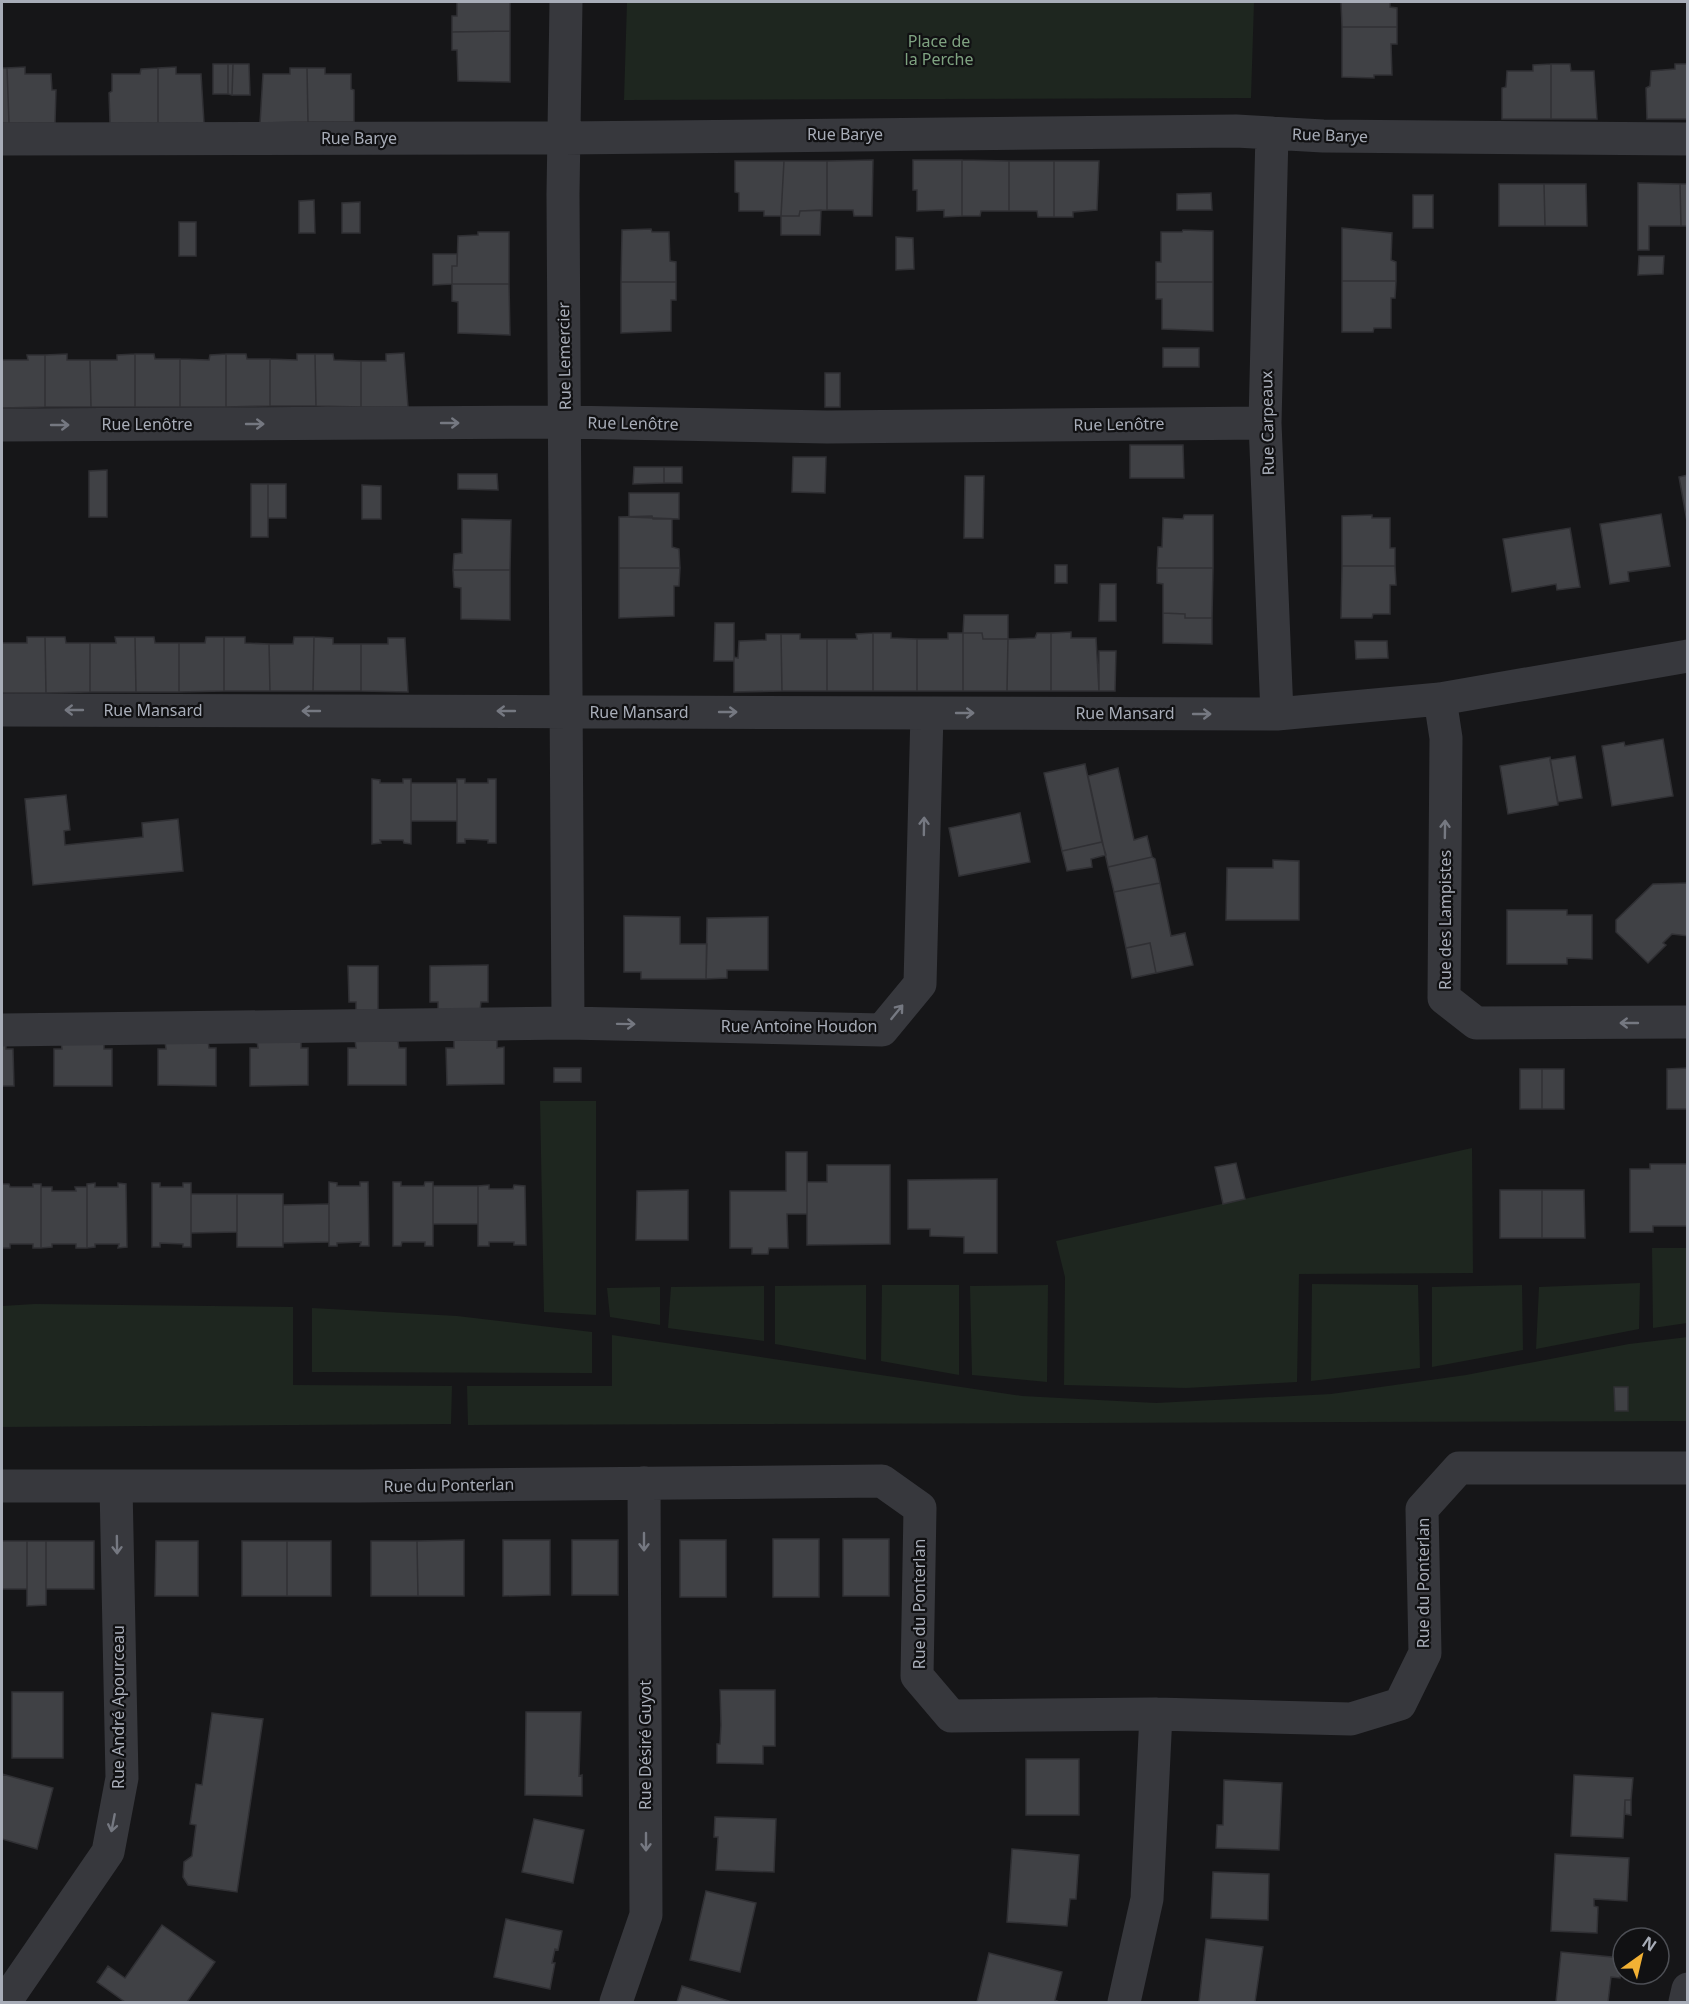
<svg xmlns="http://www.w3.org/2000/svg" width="1689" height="2004" font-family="'Noto Sans',sans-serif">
<rect width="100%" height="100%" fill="#161618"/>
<path fill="#1e261f" d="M627 2H1254L1251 98 624 100Z
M540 1101H596V1315L544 1312Z
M1472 1148 1473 1273 1299 1274 1297 1382 1186 1388 1064 1385 1065 1277 1056 1241Z
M1652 1248H1687V1323L1653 1328Z
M1640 1283 1639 1329 1536 1349 1539 1287Z
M1312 1284 1418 1285 1420 1368 1311 1381Z
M866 1285V1360L775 1344V1286Z
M882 1285H959V1375L881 1361Z
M1048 1285 1047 1382 972 1375 970 1286Z
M1522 1285 1523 1350 1432 1367V1287Z
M764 1286V1341L668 1328 671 1287Z
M660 1287V1325L610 1317 607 1288Z
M35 1304 293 1307V1385L452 1386 451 1424 2 1427V1306Z
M312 1308 457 1316 592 1332V1373L312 1372Z
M612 1335 1022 1396 1156 1403 1331 1394 1466 1375 1629 1344 1688 1337 1687 1421 468 1425 467 1386H612Z"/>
<path fill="#404145" stroke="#303034" stroke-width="1.5" d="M457 2H510V31L452 32V16H457Z
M1341 2H1390V7L1397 8V27H1342Z
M1342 27H1397V44H1391L1392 75H1374V78L1342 77Z
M510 31V82L458 81 457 50H452V32Z
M213 64H228V94H213Z
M228 64H233L232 95 228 94Z
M233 64H249L250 95H232Z
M1551 64H1570L1571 71H1594L1597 119H1551Z
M1551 64V119H1502V88L1506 87 1507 71H1533V65Z
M1675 64H1688V119H1647L1646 88 1650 86 1651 71 1675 69Z
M25 67V74H51L52 90H56L55 123H9L7 68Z
M176 67V74H201L204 123H158V68Z
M2 68H7L9 123H2Z
M158 68V123H110L109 93 112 91V74H140L141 69Z
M290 68H307L308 122 260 123 263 74H290Z
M307 68H325V74H351V89L354 90V122H308Z
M873 160 872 216H854L853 210H827V161Z
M913 160H962V216L944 217V210L917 211V190H913Z
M962 160 1009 161V211H981L980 216H962Z
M735 161H784L781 216H764V211H739V193L735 192Z
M784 161H827V210L800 211 799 216H781Z
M1009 161H1054V217H1038L1037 211H1009Z
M1054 161H1099L1097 210 1073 212V217H1054Z
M1638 183 1680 184 1681 226H1649V250H1638Z
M1499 184H1544L1545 226H1499Z
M1544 184H1586L1587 226H1545Z
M1680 184H1688V226H1681Z
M1211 193 1212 210H1177V194Z
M1413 195H1433V228H1413Z
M314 200 315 233H299V201Z
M360 202V233H342V203Z
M821 210 820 235H781V216H799L800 211Z
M179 222H196V256H179Z
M1342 228 1392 233 1391 260 1396 262V281H1342Z
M651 229 652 232H669L670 261 676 262V282H621L622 230Z
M1183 230 1213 231V282H1156V262H1161V232H1182Z
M478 232H509V284H452V266H457L458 236 478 235Z
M896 237 913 238 914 269 896 270Z
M433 254H457V266H452V284L433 285Z
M1639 256H1664L1663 274 1638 275Z
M1342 281H1396L1395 298H1391V328H1374L1373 332H1342Z
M621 282H676V300H671V331L621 333Z
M1156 282H1213V331L1162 329V299H1156Z
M452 284H509L510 335 458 333V302L452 301Z
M1163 348H1199V367H1163Z
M404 353 408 407H361V361H386V354Z
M67 354V360H90L91 407H45V355Z
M135 354V407H91L90 360H117V355Z
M135 354H154L155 359H180V407H135Z
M226 354V407H180V359L209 360 210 355Z
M226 354H246L247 359H270V406L226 407Z
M297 354H315L316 406H270V359L297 360Z
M315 354H333L334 360 361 361V407L316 406Z
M27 355H45V407L2 408V360H28Z
M825 373H840V407H825Z
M1130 445H1183L1184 478H1130Z
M793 457H826L825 493 792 492Z
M634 467H664V483L633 484Z
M664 467H682V483H664Z
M107 470V517H89V471Z
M458 474H497L498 490 458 489Z
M1688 475V527L1679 477Z
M965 476H984L983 538H964Z
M251 484H268V537H251Z
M268 484H286V518H268Z
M362 485 381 486V519H362Z
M629 493H679V519L629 517Z
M1661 514 1670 566 1628 572 1629 581 1610 584 1600 524Z
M1184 515H1213V568H1157L1158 547H1162L1163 518 1183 519Z
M1372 515V518H1390V548H1395V566H1342V516Z
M652 516 653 519H672V547L679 549 680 568H619V517Z
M462 519 511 520 510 570H453L454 554 462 553Z
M1570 528 1580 587 1557 590 1556 584 1512 592 1503 539Z
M1055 565H1067V583H1055Z
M1342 566H1395L1396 585H1390V614H1373L1372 618H1341Z
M619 568H680L679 586H674V616L619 618Z
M1157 568H1213L1212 618H1185V614L1163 613V584L1157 583Z
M453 570H510V620L461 619V588L454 587Z
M1100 584H1116V621H1099Z
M1163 613 1185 614V618H1212V644L1163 643Z
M964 615H1008V639H983L982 633H963Z
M715 623H734V661H714Z
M1071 632V638H1096L1099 691H1051V633Z
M873 633H891V638L917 639V691H873Z
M873 633V691H827V639H857L856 634Z
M948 633H963V691H917V639H948Z
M963 633H982L983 639H1008L1007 691H963Z
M1037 633H1051V691H1007L1008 639 1035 638Z
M766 634H781L782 691 734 692V657L738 658 739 641 766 640Z
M781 634H800V639H827V691H782Z
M27 637H45L46 693H2V643H27Z
M45 637H65L66 643H90V692L46 693Z
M115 637H135L136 692H90V643H116Z
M135 637H154L155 643H179V692H136Z
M206 637H224V691L179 692V643H205Z
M224 637H245V643L269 644 270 691H224Z
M294 637H314L313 691H270L269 644H293Z
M314 637 333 638V644H361V691H313Z
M388 638H405L408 692 361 691V644H388Z
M1355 641H1387L1388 658 1356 659Z
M1099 651H1116L1115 691H1099Z
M1663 739 1673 796 1612 806 1602 746 1624 742 1625 746Z
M1575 756 1582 798 1558 802 1550 760Z
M1550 757 1558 805 1508 814 1500 766Z
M1085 764 1102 842 1062 851 1044 773Z
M1118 768 1134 840 1147 836 1152 857 1108 867 1088 776Z
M372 779 380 780V783H403V779H411V844L404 843 403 840H380L381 843 372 844Z
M457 779H465V783H488V779H496V843H488V840L465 839V843H457Z
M411 783H457V821H411Z
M66 795 70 830 64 831 65 845 143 837 142 823 178 819 183 871 33 885 25 799Z
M1020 813 1030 862 959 876 949 828Z
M1102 842 1106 855 1091 859 1092 867 1067 871 1062 851Z
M1152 857 1155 859 1160 883 1114 892 1108 867Z
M1273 860 1299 861V920H1226L1227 868H1273Z
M1160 883 1171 936 1185 933 1193 965 1156 973 1150 943 1126 948 1114 892Z
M1688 883V936L1672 934 1663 943 1666 945 1648 963 1616 932V920L1653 884Z
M1507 910H1567V915H1592V959L1567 958V964H1507Z
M624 916 680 917V944H707L706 979H641V972H624Z
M768 917V970H727V978L706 979 707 918Z
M1150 943 1156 973 1132 978 1126 948Z
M488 965V1002H481L480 1010H438V1002H430V966Z
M348 966H378V1010H356V1002H349Z
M355 1040 398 1041 399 1048H406V1085H348V1048H356Z
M454 1040H497V1048L504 1047V1084L447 1085 446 1048H454Z
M104 1041V1049H112V1086H54V1049H62L61 1042Z
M208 1041 209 1048H216V1086L158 1085V1049H166L165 1042Z
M257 1041H301V1048H308V1085L250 1086V1048H258Z
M2 1042H6V1049H13L14 1086H2Z
M554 1068H581V1082H554Z
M1688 1068V1109H1667V1069Z
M1520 1069H1542V1109H1520Z
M1542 1069H1564V1109H1542Z
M786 1152H807V1214H787L788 1248H769L768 1254H752V1248H730V1191H786Z
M1236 1163 1245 1199 1223 1204 1215 1167Z
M1650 1164H1688V1226H1653V1232H1630V1169H1650Z
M827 1165H890V1244L807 1245V1182H827Z
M997 1179V1253H964V1237L930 1236V1229H908V1180Z
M329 1182 337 1183V1186H360V1182H368L369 1246H360L361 1242 337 1243V1246H329Z
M393 1182H401V1186H424L425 1182H433V1246H425V1242H402L401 1246H393Z
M95 1183V1187H118V1183L126 1184 127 1247 118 1248 119 1244H95V1247L87 1248V1184Z
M152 1183H160V1187H183V1183H191V1247H183V1244L160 1243V1247H152Z
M2 1184H9L10 1187H33V1184H41V1248H33V1244H10V1248H2Z
M489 1185V1189H513L514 1185 525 1186 526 1245H514V1242H489V1246H478V1186Z
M433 1186H478V1224H433Z
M41 1187H52V1191H76L75 1187H87V1248H76V1244H52V1247L41 1248Z
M688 1190V1240H636L637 1191Z
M1500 1190H1542V1238H1500Z
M1542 1190H1584L1585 1238H1542Z
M191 1194H237V1232L191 1233Z
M237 1194H283V1247H237Z
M329 1204V1242L283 1243V1205Z
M1614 1387H1628V1411H1615Z
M773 1539H819V1597H773Z
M843 1539H889V1596H843Z
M464 1540V1596H418L417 1541Z
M503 1540H550V1595L503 1596Z
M572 1540H618V1595H572Z
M680 1540H726V1597H680Z
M2 1541H27V1589H2Z
M27 1541H46V1605L27 1606Z
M46 1541H94V1589H46Z
M156 1541H198V1596H155Z
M242 1541H287V1596H242Z
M287 1541H331V1596H287Z
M371 1541H417L418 1596H371Z
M720 1690H775V1746H763V1764L717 1763V1744H720L721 1725Z
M12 1692H63V1758H12Z
M526 1712H581L579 1776 582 1775V1796L525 1795Z
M212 1713 263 1719 237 1892 188 1885 183 1877 184 1862 192 1856 196 1825 190 1824 196 1784 202 1785Z
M1026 1759H1079V1815H1026Z
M2 1774 53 1788 37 1849 2 1839Z
M1574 1775 1633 1778 1631 1800H1625L1623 1838 1571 1836Z
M1224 1780 1282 1783 1279 1850 1216 1848 1217 1825H1223Z
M1625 1800H1631V1815L1625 1814Z
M715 1817 776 1819 774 1872 716 1870 718 1837H714Z
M534 1819 584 1830 573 1883 522 1872Z
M1012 1849 1079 1855 1076 1899H1070L1067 1926 1007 1922Z
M1555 1854 1629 1858 1627 1901 1594 1899V1906L1598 1907 1597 1933 1551 1931Z
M1213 1872 1269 1874 1268 1920 1211 1918Z
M706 1891 756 1903 740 1972 690 1960Z
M506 1919 562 1931 558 1950 555 1949 552 1963H555L550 1989 494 1977Z
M162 1925 215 1962 187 2002H125L97 1982 108 1966 125 1978Z
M1206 1939 1263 1947 1255 2002H1199Z
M1561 1952 1622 1958 1620 1978 1611 1977 1608 2002H1556Z
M989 1953 1062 1972 1055 2000 1059 2002H977Z
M682 1986 729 2001 728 2002H677Z"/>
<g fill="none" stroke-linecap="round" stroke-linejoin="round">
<path stroke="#37383d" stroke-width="33" d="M1272 133 1265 423 1277 714
M2 139 564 138 1236 131 1323 136 1688 139
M2 425 565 422 827 427 1265 423
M1440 699 1446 738 1444 998 1476 1023 1688 1022
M2 710 1277 714 1440 699 1688 656
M568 1023 882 1030 920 984 927 713
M2 1030 568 1023 563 194 566 2
M2 1486H359L882 1481 920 1508 917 1676 951 1716 1156 1714 1351 1719 1400 1704 1425 1653 1422 1509 1459 1468H1688
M5 2002 108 1852 122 1778 116 1486
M616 2002 646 1915 644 1483
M1124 2002 1147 1899 1156 1714
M1685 2002 1688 1989"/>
</g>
<defs><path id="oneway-shaft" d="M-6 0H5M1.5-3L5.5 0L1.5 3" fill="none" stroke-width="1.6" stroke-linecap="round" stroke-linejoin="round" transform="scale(1.5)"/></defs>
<g stroke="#757881">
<use href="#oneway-shaft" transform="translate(450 423)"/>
<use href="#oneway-shaft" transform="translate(255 424)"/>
<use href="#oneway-shaft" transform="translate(60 425)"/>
<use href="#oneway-shaft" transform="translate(74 710) rotate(-180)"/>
<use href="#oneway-shaft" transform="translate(311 711) rotate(-180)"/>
<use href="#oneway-shaft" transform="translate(506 711) rotate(-180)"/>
<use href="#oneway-shaft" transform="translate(728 712)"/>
<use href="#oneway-shaft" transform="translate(965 713)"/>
<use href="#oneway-shaft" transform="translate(1202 714)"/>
<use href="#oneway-shaft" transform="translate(924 826) rotate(-89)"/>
<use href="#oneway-shaft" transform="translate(1445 829) rotate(-89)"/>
<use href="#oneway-shaft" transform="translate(897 1012) rotate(-51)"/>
<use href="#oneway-shaft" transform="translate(1629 1023) rotate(180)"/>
<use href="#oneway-shaft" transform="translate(626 1024) rotate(1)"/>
<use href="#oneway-shaft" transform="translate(644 1542) rotate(90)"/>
<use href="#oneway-shaft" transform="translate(117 1545) rotate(89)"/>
<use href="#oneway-shaft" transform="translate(113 1823) rotate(101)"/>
<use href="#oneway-shaft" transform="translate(646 1842) rotate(90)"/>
</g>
<g text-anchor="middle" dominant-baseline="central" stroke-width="4.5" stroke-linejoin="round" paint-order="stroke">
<g font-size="16" fill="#7fa381" stroke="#111113">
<text x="939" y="41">Place de<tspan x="939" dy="18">la Perche</tspan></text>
</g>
<g font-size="16" fill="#a8adb8" stroke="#111113">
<text x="845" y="134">Rue Barye</text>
<text transform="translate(1330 135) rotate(2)">Rue Barye</text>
<text x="359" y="138">Rue Barye</text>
<text transform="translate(564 356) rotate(-91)">Rue Lemercier</text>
<text transform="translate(633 423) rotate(1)">Rue Lenôtre</text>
<text transform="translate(1267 423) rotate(-91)">Rue Carpeaux</text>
<text x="147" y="424">Rue Lenôtre</text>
<text transform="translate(1119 424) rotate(-1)">Rue Lenôtre</text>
<text x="153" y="710">Rue Mansard</text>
<text x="639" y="712">Rue Mansard</text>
<text x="1125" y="713">Rue Mansard</text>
<text transform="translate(1445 920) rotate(-90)">Rue des Lampistes</text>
<text x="799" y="1026">Rue Antoine Houdon</text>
<text transform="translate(449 1485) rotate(-1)">Rue du Ponterlan</text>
<text transform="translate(1423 1583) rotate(-90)">Rue du Ponterlan</text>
<text transform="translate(919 1604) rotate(-90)">Rue du Ponterlan</text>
<text transform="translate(118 1707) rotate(-90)">Rue André Apourceau</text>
<text transform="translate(645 1745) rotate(-90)">Rue Désiré Guyot</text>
</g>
</g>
<rect width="1689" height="2004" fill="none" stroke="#a8adb8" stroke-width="6"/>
<g transform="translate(1641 1956) rotate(34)"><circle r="28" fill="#111113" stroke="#4d4f55" stroke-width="1.5"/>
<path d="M0-4.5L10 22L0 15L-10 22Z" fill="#f2b134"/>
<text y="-9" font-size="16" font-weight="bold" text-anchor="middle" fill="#a8adb8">N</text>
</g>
</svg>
